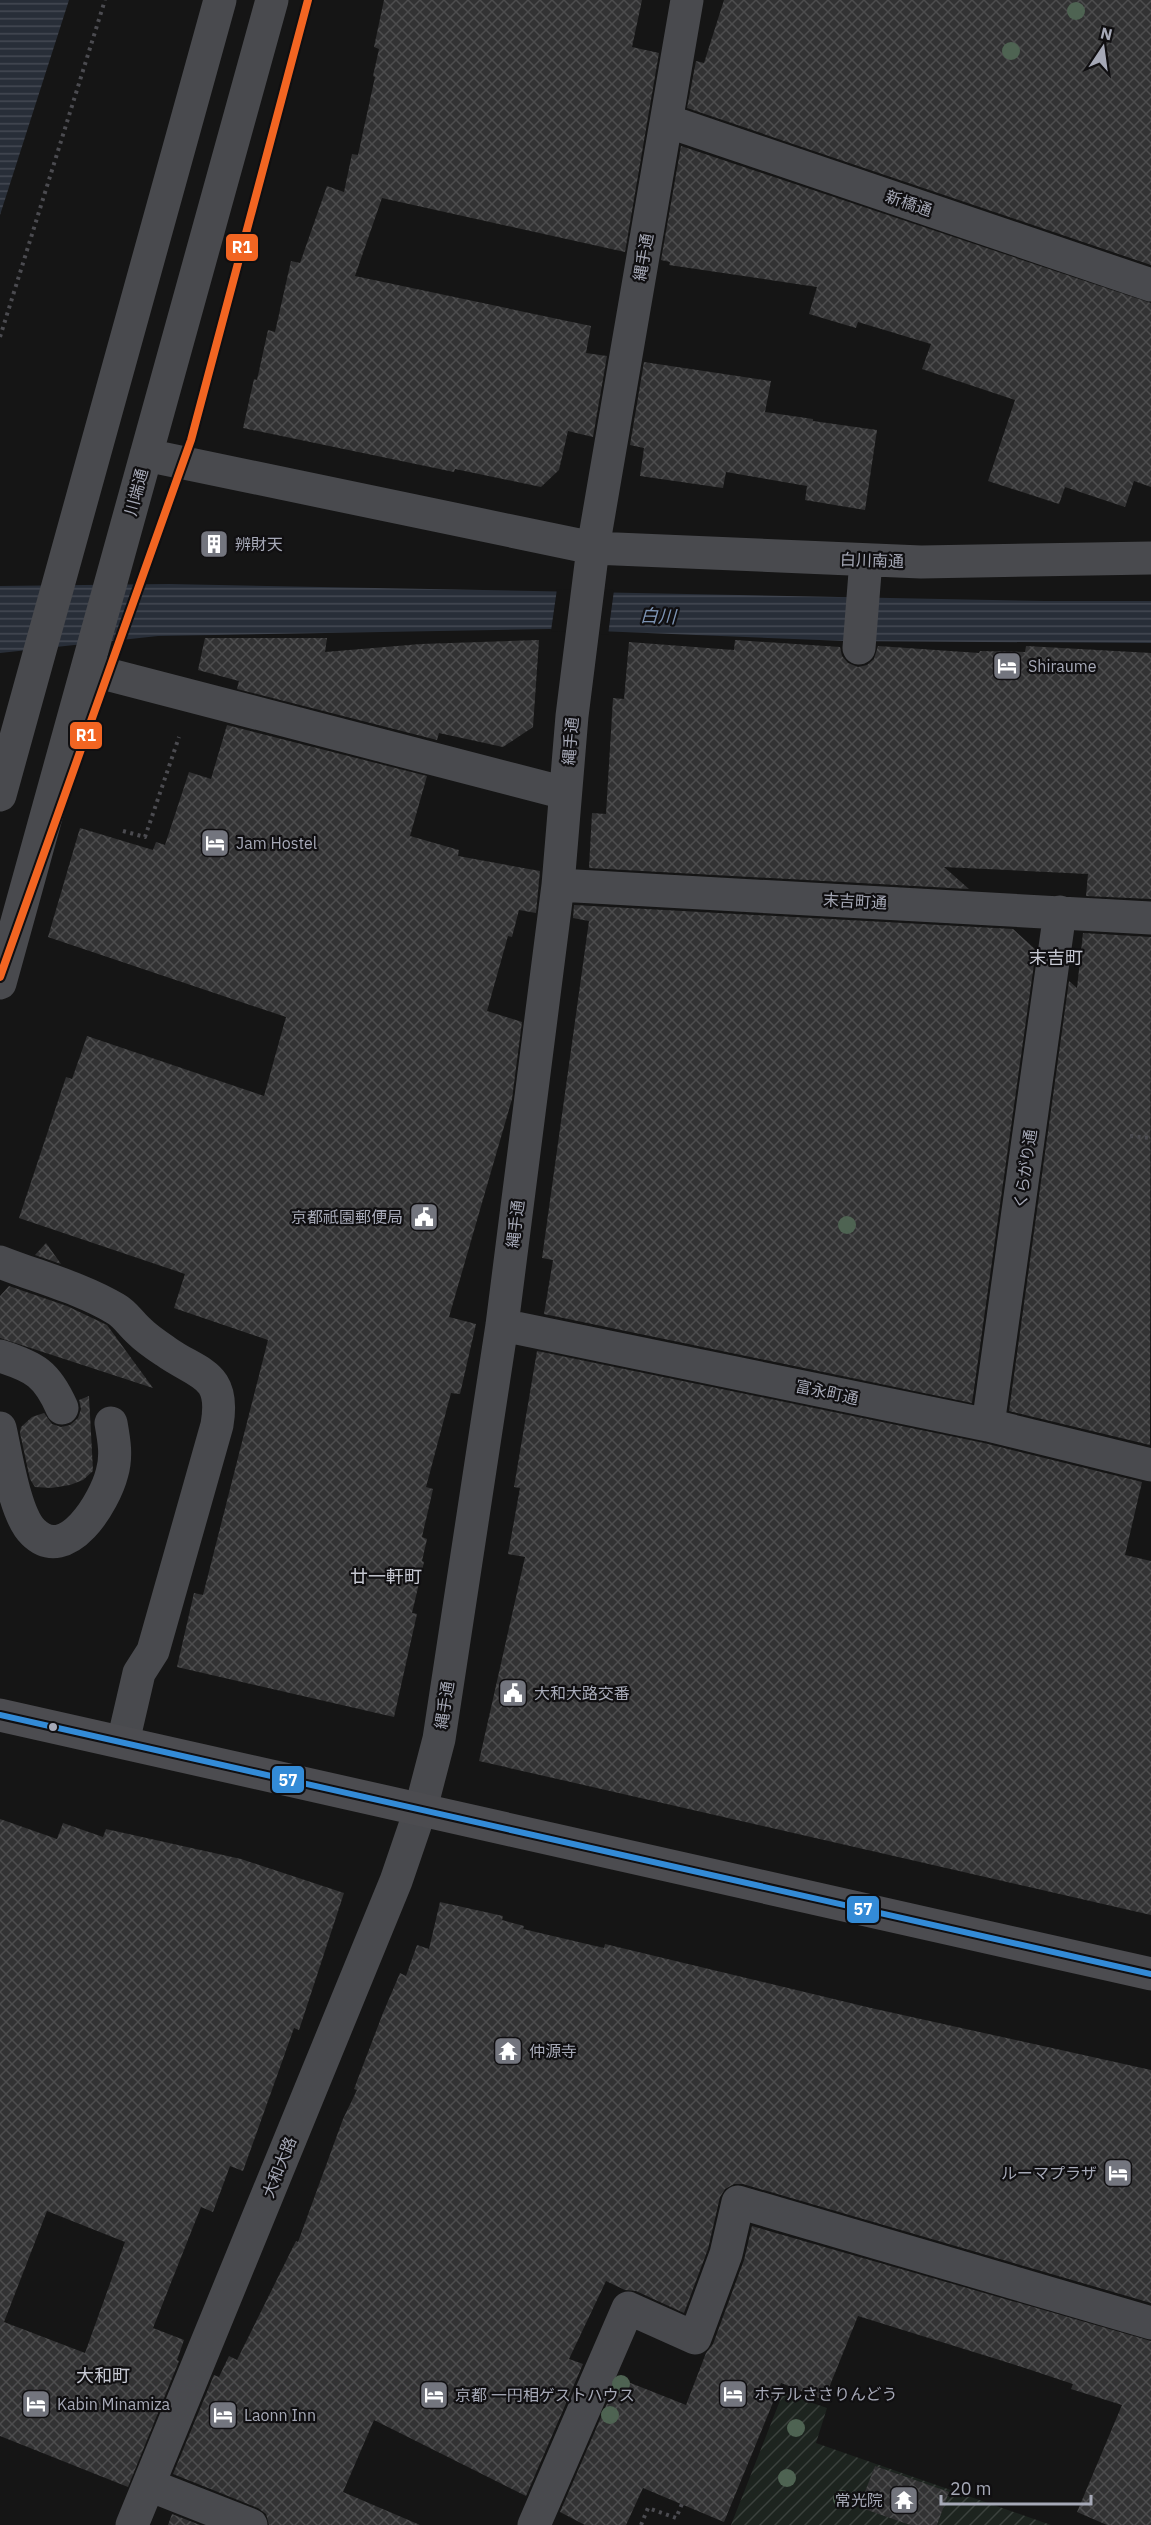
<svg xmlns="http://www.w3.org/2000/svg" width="1151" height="2525" font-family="'IBM Plex Sans','Noto Sans JP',sans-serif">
<defs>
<pattern id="garden-furrows" width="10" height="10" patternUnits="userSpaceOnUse" patternTransform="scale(1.5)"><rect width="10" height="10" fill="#1d241f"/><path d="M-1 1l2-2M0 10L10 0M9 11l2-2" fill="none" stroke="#3b413d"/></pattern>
<pattern id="water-rules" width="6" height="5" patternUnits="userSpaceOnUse" patternTransform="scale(1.5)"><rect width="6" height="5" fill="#282e38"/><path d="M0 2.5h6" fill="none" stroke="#444953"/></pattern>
<pattern id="building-cross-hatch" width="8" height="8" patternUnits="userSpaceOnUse" patternTransform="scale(1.5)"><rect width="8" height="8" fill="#323233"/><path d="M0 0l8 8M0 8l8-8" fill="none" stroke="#4d4d4e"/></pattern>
</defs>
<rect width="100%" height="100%" fill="#151515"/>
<path fill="url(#garden-furrows)" d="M783 2393 827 2408 816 2443 1051 2525H937L948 2492 875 2466 860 2507 910 2525H731Z"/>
<path fill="url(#water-rules)" d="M0 0H69L0 215Z
M169 584 1045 601H1151V643L845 641 549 629 158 636 0 653V586Z"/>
<path fill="#151515" d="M557 589 614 590 608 635 551 631Z"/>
<path fill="url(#building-cross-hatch)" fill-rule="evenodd" d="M384 0H642L632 47 659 53 625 252 382 198 355 276 591 326 586 353 607 356 593 437 568 431 559 470 541 487 455 469 454 472 243 428 254 379 257 380 268 330 275 332 291 261 300 263 327 186 344 192 352 154 358 155 375 77 373 76 379 49 374 47Z
M724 0H1151V265L687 108 696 61 704 63Z
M681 146 1151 303V487L1134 481 1125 507 1065 487 1059 504 988 481 1015 400 922 369 931 344 858 322 856 328 809 314 817 287 669 265 670 262 661 260Z
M644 362 771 381 765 412 813 419V421L877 430 865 510 805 500 807 486 726 472 723 488 640 476 644 448 630 445Z
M205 638H327L325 652 421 644 539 640 533 727 503 747 439 733 437 740 237 689 239 681 198 670Z
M735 640 840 647 842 656 848 663 858 667 867 665 874 659 878 646 979 653 980 651 1025 652 1026 646 1151 653V899L1086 896 1088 874 944 867 969 889 589 868 592 813 606 814 613 698 624 699 629 642 734 650Z
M227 725 427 776 410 836 459 850 458 856 540 871 536 913 519 910 512 937 508 936 487 1011 522 1022 512 1099 449 1317 476 1324 460 1394 451 1393 426 1487 433 1489 422 1537 427 1539 422 1561 424 1562 412 1613 417 1614 394 1717 177 1667 194 1593 203 1595 268 1340 174 1308 185 1274 19 1218 66 1077 72 1079 87 1036 264 1096 286 1017 48 937 80 828 153 850 156 842 165 845 189 772 211 779Z
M574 905 1013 929 1036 950 972 1403 544 1314 553 1260 542 1258 589 921 573 918Z
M1083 933 1151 937 1150 1445 1009 1411 1069 981 1077 988Z
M46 1243 61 1264 35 1255Z
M9 1286 67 1306 107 1325 153 1388 0 1338V1296Z
M537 1351 984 1443 1142 1482 1125 1555 1151 1561V1915L479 1761 525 1557 508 1554 520 1488 514 1487Z
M89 1396 93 1471 83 1480 70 1485 51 1488 35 1487 30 1479 20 1433 21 1427 32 1417 44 1413 52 1424 61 1427 70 1425 78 1418 81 1409 79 1400Z
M0 1819 57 1839 63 1823 103 1837 106 1829 241 1859 344 1893 299 2030 294 2028 243 2171 230 2166 213 2212 201 2207 153 2328 184 2340 177 2360 179 2361 128 2487 0 2436ZM47 2211 125 2242 85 2353 4 2322Z
M440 1902 503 1916 502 1920 524 1926 523 1929 604 1948 605 1944 871 2008 1151 2070V2303L743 2184H734L725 2189 720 2197 708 2249 684 2313 636 2291 625 2290 606 2281 569 2359 583 2364 526 2496 374 2420 343 2492 420 2525H269L266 2514 258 2508 173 2474 214 2375 219 2377 229 2356 237 2360 296 2241 298 2242 343 2119 357 2090 354 2089 383 2013 400 1973 406 1976 417 1945 429 1949Z
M752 2226 1151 2341V2525H1107L1077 2512 1122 2405 1071 2389 1073 2384 1025 2368 858 2316 824 2400 781 2383 724 2522 643 2488 626 2525H585L560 2512 618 2378 686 2405 706 2353 713 2344 744 2260Z
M875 2466 949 2492 937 2525H910L859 2507Z
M172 2514 200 2525H168Z"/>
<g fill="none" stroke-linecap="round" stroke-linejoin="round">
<path stroke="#4b4b50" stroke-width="4" stroke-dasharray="3 4.5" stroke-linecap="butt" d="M0 337 105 0
M123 831 145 837 179 737
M1130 1136 1151 1138
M641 2525 648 2508 676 2518 682 2504"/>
<path stroke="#494a4e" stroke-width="33" d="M667 121 1151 285
M146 455 593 548 921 562 1151 558
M859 648 866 560
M87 669 565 793
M0 795 220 0
M558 885 1151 918
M0 983 272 0
M0 1262C38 1277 81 1288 116 1309 125 1314 131 1324 139 1331 147 1339 156 1345 165 1351 198 1375 226 1372 217 1425L153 1651 139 1673 123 1742
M502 1325 988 1425 1151 1465
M0 1356C35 1367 47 1374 62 1408
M988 1425 1060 912
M0 1428C6 1454 15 1515 33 1532 67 1566 105 1501 112 1473 117 1456 114 1440 111 1423
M149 2485 251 2525
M132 2525 396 1881 421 1808 439 1739 502 1325 558 885 572 716 593 548 687 0
M534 2525 628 2308 695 2338 726 2254 738 2202 1151 2323"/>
<path stroke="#4c4c50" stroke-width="33" d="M0 1715 1151 1974"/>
<g stroke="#100f11" stroke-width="10">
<path id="bus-1" d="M0 1715 1151 1974"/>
</g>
<use href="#bus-1" stroke="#338bd7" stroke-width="6"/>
<g stroke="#100f11" stroke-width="12">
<path id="rail-1" d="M0 977 191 440 308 0"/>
</g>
<use href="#rail-1" stroke="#f26522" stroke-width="8"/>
</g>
<g fill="#4e6352">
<circle cx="1076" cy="11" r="9"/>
<circle cx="1011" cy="51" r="9"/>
<circle cx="847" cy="1225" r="9"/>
<circle cx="621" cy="2384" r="9"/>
<circle cx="610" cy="2415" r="9"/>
<circle cx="796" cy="2428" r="9"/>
<circle cx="787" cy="2478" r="9"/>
<circle cx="842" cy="2499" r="9"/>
</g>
<defs>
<g id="building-square" transform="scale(1.5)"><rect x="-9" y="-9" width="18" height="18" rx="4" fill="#73757e" stroke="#100f11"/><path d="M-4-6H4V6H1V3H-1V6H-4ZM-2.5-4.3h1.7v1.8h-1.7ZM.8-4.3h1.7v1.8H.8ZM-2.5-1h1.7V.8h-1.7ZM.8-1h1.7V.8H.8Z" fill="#fff"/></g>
<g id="hotel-square" transform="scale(1.5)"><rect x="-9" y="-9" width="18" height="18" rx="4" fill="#73757e" stroke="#100f11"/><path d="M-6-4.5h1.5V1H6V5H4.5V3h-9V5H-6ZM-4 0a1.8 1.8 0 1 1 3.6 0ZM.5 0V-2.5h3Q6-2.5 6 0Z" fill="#fff"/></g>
<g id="civic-square" transform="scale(1.5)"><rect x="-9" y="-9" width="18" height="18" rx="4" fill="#73757e" stroke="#100f11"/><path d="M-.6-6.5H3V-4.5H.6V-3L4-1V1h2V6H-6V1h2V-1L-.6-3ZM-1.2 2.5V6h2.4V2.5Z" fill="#fff"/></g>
<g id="temple-square" transform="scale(1.5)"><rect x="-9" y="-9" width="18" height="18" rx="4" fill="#73757e" stroke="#100f11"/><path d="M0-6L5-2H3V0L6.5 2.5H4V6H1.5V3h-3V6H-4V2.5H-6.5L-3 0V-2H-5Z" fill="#fff"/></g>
</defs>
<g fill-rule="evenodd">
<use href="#building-square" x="214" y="544"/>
<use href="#hotel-square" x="1007" y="666"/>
<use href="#hotel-square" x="215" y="843"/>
<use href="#civic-square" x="424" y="1217"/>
<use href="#civic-square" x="513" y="1693"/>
<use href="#temple-square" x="508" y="2051"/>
<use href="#hotel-square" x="1118" y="2173"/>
<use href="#hotel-square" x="733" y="2394"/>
<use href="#hotel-square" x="434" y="2395"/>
<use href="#hotel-square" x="36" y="2404"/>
<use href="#hotel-square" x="223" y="2415"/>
<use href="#temple-square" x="904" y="2500"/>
</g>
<circle fill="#a6a9b7" stroke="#100f11" stroke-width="2" cx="53" cy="1727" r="5"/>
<g text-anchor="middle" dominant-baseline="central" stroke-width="4.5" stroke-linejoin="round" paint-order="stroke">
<g font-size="16" fill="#a6a9b7" stroke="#100f11">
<text transform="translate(909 203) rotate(19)">新橋通</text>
<text transform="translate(643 257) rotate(-80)">縄手通</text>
<text transform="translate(136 492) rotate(-75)">川端通</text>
<text transform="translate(872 560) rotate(2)">白川南通</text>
<text transform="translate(570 741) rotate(-85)">縄手通</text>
<text transform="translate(855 901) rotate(3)">末吉町通</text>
<text transform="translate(1025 1169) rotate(-82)">くらがり通</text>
<text transform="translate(515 1224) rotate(-83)">縄手通</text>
<text transform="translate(827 1392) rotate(12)">富永町通</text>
<text transform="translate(444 1705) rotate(-81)">縄手通</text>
<text transform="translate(279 2167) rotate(-68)">大和大路</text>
</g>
<g font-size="16" fill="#a6a9b7" stroke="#100f11" text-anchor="start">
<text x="235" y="544">辨財天</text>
<text x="1028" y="666">Shiraume</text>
<text x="236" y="843">Jam Hostel</text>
<text x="403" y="1217" text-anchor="end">京都祇園郵便局</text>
<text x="534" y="1693">大和大路交番</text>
<text x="529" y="2051">仲源寺</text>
<text x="1097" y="2173" text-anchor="end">ルーマプラザ</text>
<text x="754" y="2394">ホテルささりんどう</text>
<text x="455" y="2395">京都 一円相ゲストハウス</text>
<text x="57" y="2404">Kabin Minamiza</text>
<text x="244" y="2415">Laonn Inn</text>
<text x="883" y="2500" text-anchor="end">常光院</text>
</g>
<g font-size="18" font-style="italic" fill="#7c93b3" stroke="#100f11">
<text transform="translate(658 616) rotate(2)">白川</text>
</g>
<g font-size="18" fill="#c7c9d3" stroke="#100f11">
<text x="1056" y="957">末吉町</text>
<text x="386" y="1576">廿一軒町</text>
<text x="103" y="2375">大和町</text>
</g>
</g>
<g stroke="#100f11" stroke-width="2">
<rect x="225" y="233" width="34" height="29" rx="6" fill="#f26522"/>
<rect x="69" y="721" width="34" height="29" rx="6" fill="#f26522"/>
<rect x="271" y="1765" width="34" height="29" rx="6" fill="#338bd7"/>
<rect x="846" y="1895" width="34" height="29" rx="6" fill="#338bd7"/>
</g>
<g font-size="16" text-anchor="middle" font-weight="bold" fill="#fff">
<text x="242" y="253">R1</text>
<text x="86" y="741">R1</text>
<text x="288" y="1786">57</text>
<text x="863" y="1915">57</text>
</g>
<g transform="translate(1103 48) rotate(13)" stroke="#100f11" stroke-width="4.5" paint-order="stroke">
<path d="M0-4.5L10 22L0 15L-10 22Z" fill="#a6a9b7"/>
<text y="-9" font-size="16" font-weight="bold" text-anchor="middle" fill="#a6a9b7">N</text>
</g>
<path d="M941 2495v9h150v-9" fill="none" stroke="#a6a9b7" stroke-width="3"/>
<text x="950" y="2495" font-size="18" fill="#a6a9b7" stroke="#100f11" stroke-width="4.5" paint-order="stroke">20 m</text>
</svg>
